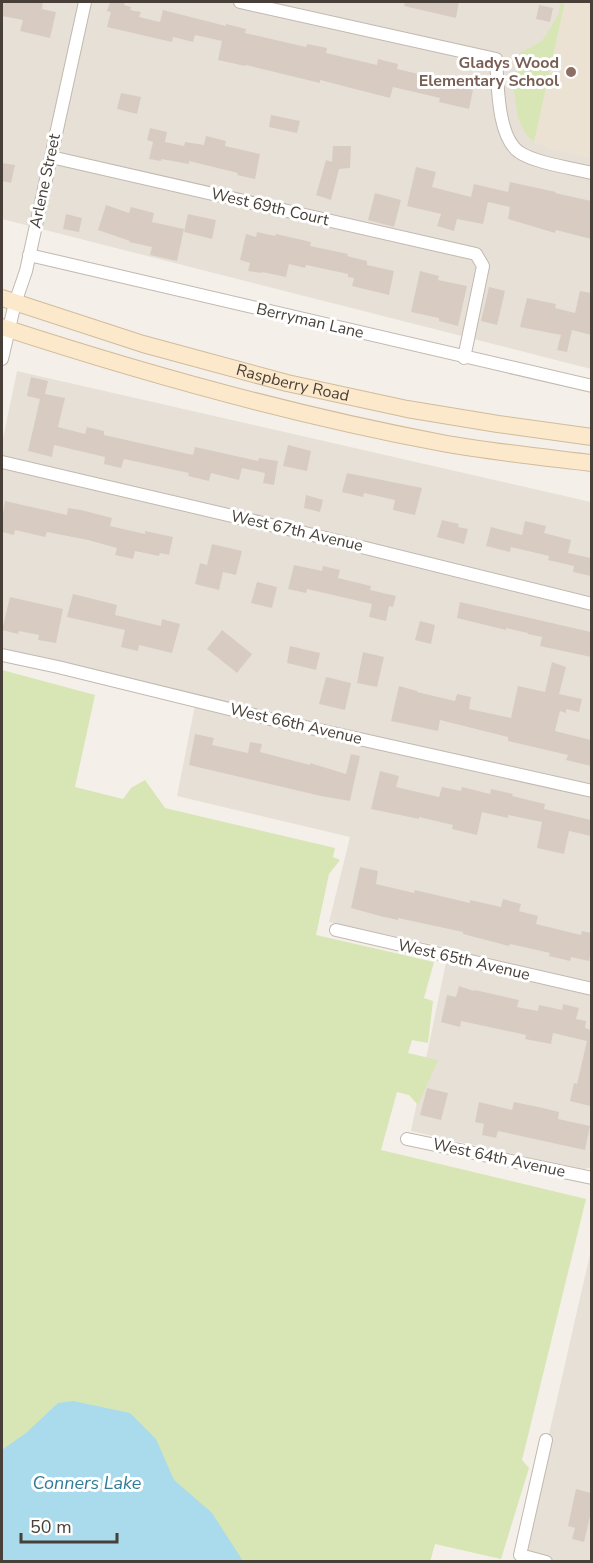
<svg xmlns="http://www.w3.org/2000/svg" width="593" height="1563" font-family="'Nunito Sans',sans-serif">
<rect width="100%" height="100%" fill="#f4efe9"/>
<path fill="#e7e0d7" d="M2 2H565L534 142 591 156V369L2 219Z
M17 371 591 502V1167L582 1170 411 1131 449 948 329 922 350 837 177 796 197 695 2 648V443Z
M591 1250V1561H520Z"/>
<path fill="#ece2d4" d="M565 2H591V158L551 149 534 142Z"/>
<path fill="#d7e6b4" d="M560 2H565L534 142 526 134 518 118 513 85 520 53 542 41 559 14Z
M2 670 95 695 75 787 123 799 131 788 145 780 165 808 335 848 333 857 340 860 329 874 316 935 434 962 424 998 433 1001 428 1043 412 1040 408 1053 438 1060 418 1105 409 1095 397 1092 381 1150 586 1199 522 1460 529 1468 501 1559 435 1544 430 1562 2 1561Z"/>
<path fill="#a9dbed" d="M73 1401 130 1413 156 1439 174 1480 212 1513 243 1561H2V1450L26 1433 58 1403Z"/>
<path fill="#d8ccc2" d="M2 2H43L42 9 56 12 50 38 20 31 23 20 2 16Z
M110 2H125L124 5 131 7 130 10 141 12 139 17 160 22 163 10 226 26V24L246 29 245 33 306 47 307 44 327 48 326 53 377 65 378 59 398 64 397 69 436 78 435 81 473 90 469 109 439 102 440 98 393 87 390 98 320 80V83L246 65 245 66 218 60 222 41 195 35 193 42 173 37 172 42 107 27 111 12 107 11Z
M405 2H459L456 18 404 6Z
M539 5 553 8 550 22 536 19Z
M121 93 141 97 137 114 117 109Z
M271 115 300 121 297 133 269 127Z
M150 128 167 132 165 142 184 146 185 142 204 145 206 136 226 141 225 146 260 154 255 179 237 175 238 173 189 161V164L161 159V161L149 159 153 142 147 140Z
M333 146H351L350 168 339 169 331 200 316 195 326 160 332 162Z
M2 163 15 165 11 183 2 181Z
M416 167 436 172 432 187 471 197 474 184 508 192 510 182 556 192 555 193 591 201V239L556 230 555 233 508 219 510 207 488 202 483 224 457 219 454 231 437 226 441 214 407 206Z
M375 193 401 200 394 227 368 220Z
M106 205 129 213 131 207 154 213 152 222 184 229 177 261 150 255 152 247 129 242 130 241 98 230Z
M66 214 82 218 79 232 63 229Z
M188 214 216 220 212 239 184 232Z
M257 232 275 236 276 234 311 242 310 246 348 254 347 256 367 261V265L394 271 389 295 352 286 354 278 348 277V274L306 265 305 268 289 264 286 277 262 272V273L248 271 250 263 240 260 246 234 256 237Z
M420 271 439 276 438 280 467 286 458 326 439 321V318L411 312Z
M489 287 505 291 497 325 481 321Z
M580 291 591 293V335L572 330 567 352 557 350 561 335 520 327 527 298 556 304 555 308 575 313Z
M31 377 48 381 45 394 65 398 58 427 85 434 87 427 104 431V435L193 455 195 447 258 461 259 458 278 461 274 485 263 483 265 473 242 468 239 480 211 473 209 481 188 476 189 473 124 459 121 468 104 464 105 457 54 445 52 457 28 451 40 399 27 396Z
M288 445 311 451 307 471 283 466Z
M347 473 422 488 415 515 393 510 395 500 364 493 363 497 342 492Z
M306 495 323 500 320 512 304 508Z
M5 501 67 515 68 508 81 510 112 518 110 526 145 534V531L173 537 169 555 160 553 159 556 135 551 133 559 115 555 117 548 88 540 47 532 45 537 15 530 14 535 2 532V519Z
M442 520 459 524 458 527 468 529 464 544 437 537Z
M525 521 546 526 544 533 571 540 568 553 591 558V576L573 572 574 566 548 560 549 556 511 547 510 552 486 546 491 527 522 535Z
M212 544 242 551 236 575 223 572 219 590 195 584 200 563 207 565Z
M294 565 322 571 323 566 340 570 338 578 371 586 370 590 396 596 393 607 389 606 386 621 369 617 372 604 307 589 306 593 288 589Z
M257 582 277 587 272 608 251 603Z
M73 594 117 605 115 615 161 626 162 619 180 624 172 653 139 645 138 651 121 647 125 630 67 617Z
M10 597 63 609 56 643 38 640 39 635 19 631 18 634 2 630Z
M460 602 591 632V657L540 646 542 637 528 634V633L506 628V630L457 618Z
M420 621 435 625 431 644 415 640Z
M222 630 252 654 237 673 207 649Z
M290 646 320 653 316 670 287 663Z
M363 652 384 657 377 687 357 683Z
M552 662 566 667 559 694 582 699 579 712 566 709V713L560 711 555 731 591 740V766L566 760 568 755 508 741V737L440 720 438 731 391 721 399 686 417 691V692L455 701 457 694 471 697 469 709 511 718 518 686 545 692Z
M326 677 351 683 345 710 319 704Z
M195 734 214 738 212 745 248 753 250 742 262 744 260 752 310 765V763L346 774 351 754 360 756 350 801 321 796 189 765Z
M380 771 399 776 396 787 439 797 442 787 461 791 462 787 490 794 491 789 513 794 512 796 545 804 544 809 591 820V836L569 831 564 854 537 848 542 822 508 815V818L482 812 477 835 452 829 453 825 419 817V819L371 809Z
M360 867 378 871 376 884 414 893 415 890 470 903V900L501 907 503 899 521 904 519 911 538 916 536 924 581 935 582 931 591 933V951L589 961 571 957 570 961 549 956 550 953 510 944 509 946 463 934V932L398 918V920L380 916 351 908Z
M459 986 474 991 475 990 519 1000 517 1007 538 1011 539 1005 562 1010 563 1004 579 1008 576 1019 586 1021 585 1028 591 1030V1100L590 1106 570 1101 574 1083 577 1084 587 1041 553 1033 551 1044 525 1039 526 1035 461 1021 460 1027 441 1022 447 995 456 997Z
M427 1088 448 1093 441 1120 420 1115Z
M479 1102 512 1110 514 1102 543 1108 559 1112 558 1119 590 1126 585 1150 498 1131 496 1138 482 1135 484 1124 475 1122Z
M576 1489 591 1493V1512L584 1542 572 1539 575 1528 568 1526Z"/>
<g fill="none" stroke-linecap="round" stroke-linejoin="round">
<g stroke="#c2b8af" stroke-width="14">
<path id="minor" d="M240 2 496 59C498 84 497 136 519 152 535 163 572 168 592 173
M51 157 476 254 483 266 464 358
M29 255 592 386
M2 359 15 303 26 271 85 2
M2 462 305 533 592 604
M2 655 58 667 270 719 592 791
M336 930 592 989
M407 1139 592 1178
M546 1440 520 1555 546 1562"/>
</g>
<g stroke="#d1bb9b" stroke-width="18">
<g id="secondary">
<path id="s1" d="M2 298 143 344 287 383 407 409 498 424 592 437"/>
<path d="M2 327C146 374 293 415 442 443 491 452 542 457 592 463"/>
</g>
</g>
<use href="#minor" stroke="#fff" stroke-width="12"/>
<use href="#secondary" stroke="#fce9cb" stroke-width="16"/>
</g>
<circle fill="#8d6e63" stroke="#fff" stroke-width="2" cx="571" cy="72" r="6"/>
<g text-anchor="middle" dominant-baseline="central" stroke-width="6" stroke-linejoin="round" paint-order="stroke">
<g font-size="16" font-weight="bold" fill="#785e54" stroke="#fff" text-anchor="end">
<text x="559" y="63">Gladys Wood<tspan x="559" dy="18">Elementary School</tspan></text>
</g>
<g font-size="16" fill="#473f38" stroke="#fff">
<text transform="translate(45 181) rotate(-78)">Arlene Street</text>
<text transform="translate(270 207) rotate(13)">West 69th Court</text>
<text transform="translate(310 321) rotate(13)">Berryman Lane</text>
<text stroke="none"><textPath href="#s1" startOffset="303">Raspberry Road</textPath></text>
<text transform="translate(297 531) rotate(13)">West 67th Avenue</text>
<text transform="translate(296 724) rotate(13)">West 66th Avenue</text>
<text transform="translate(464 960) rotate(13)">West 65th Avenue</text>
<text transform="translate(499 1158) rotate(12)">West 64th Avenue</text>
</g>
<g font-size="18" font-style="italic" fill="#307b96" stroke="#fff">
<text x="87" y="1483">Conners Lake</text>
</g>
</g>
<rect width="593" height="1563" fill="none" stroke="#473f38" stroke-width="6"/>
<path d="M21 1533v9h96v-9" fill="none" stroke="#473f38" stroke-width="3"/>
<text x="30" y="1533" font-size="18" fill="#473f38" stroke="#ffffff" stroke-width="4.5" paint-order="stroke">50 m</text>
</svg>
